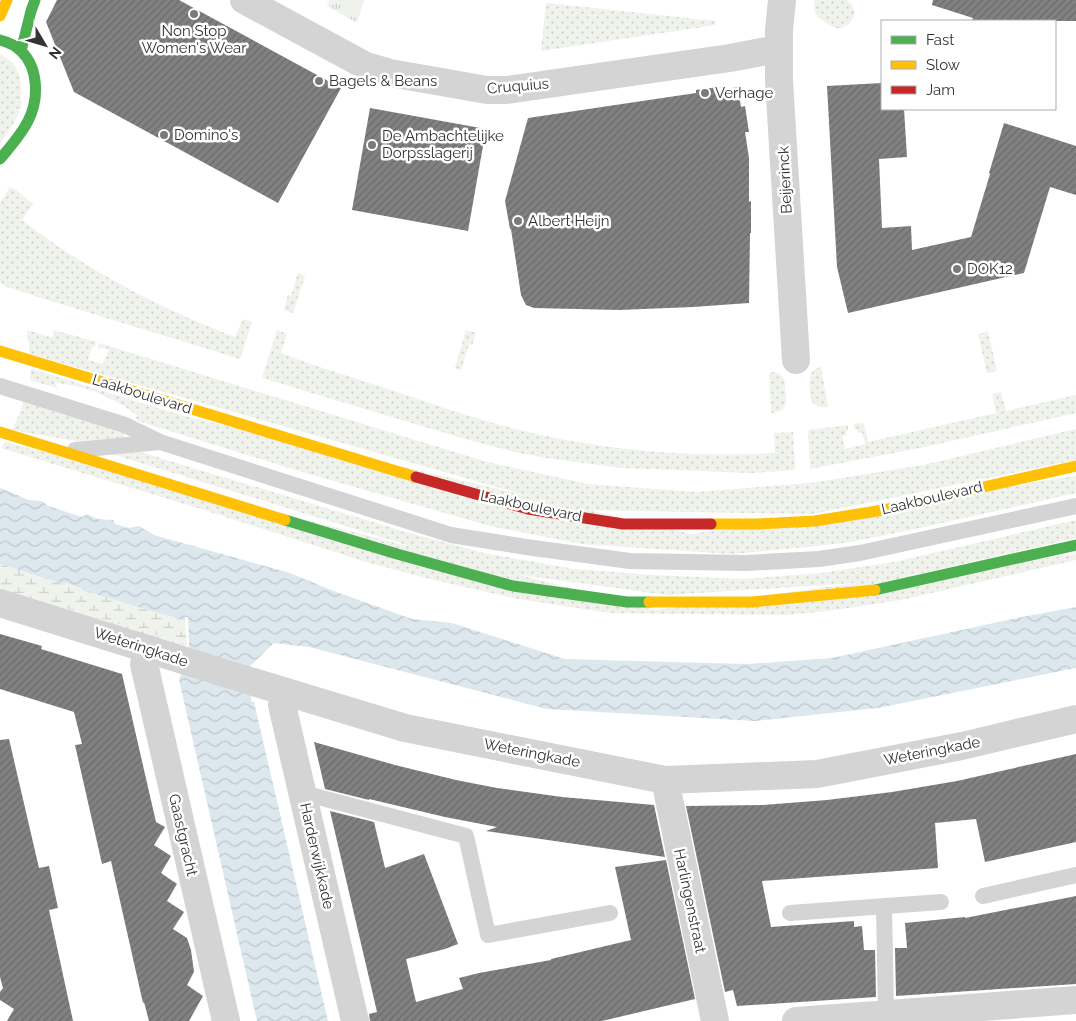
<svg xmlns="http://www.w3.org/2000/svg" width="1076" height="1021" font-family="Raleway,sans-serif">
<defs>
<pattern id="grass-dots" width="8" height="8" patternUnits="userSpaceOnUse" patternTransform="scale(1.25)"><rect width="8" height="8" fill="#f0f2ec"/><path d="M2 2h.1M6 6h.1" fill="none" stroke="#ced0cb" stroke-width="1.8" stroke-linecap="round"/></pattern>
<pattern id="wetland-marsh" width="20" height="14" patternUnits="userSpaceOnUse" patternTransform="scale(1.25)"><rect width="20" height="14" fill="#f0f2ec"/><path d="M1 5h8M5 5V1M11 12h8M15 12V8" fill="none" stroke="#ced0cb"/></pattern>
<pattern id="park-tufts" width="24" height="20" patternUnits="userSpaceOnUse" patternTransform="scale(1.25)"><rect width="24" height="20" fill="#f0f2ec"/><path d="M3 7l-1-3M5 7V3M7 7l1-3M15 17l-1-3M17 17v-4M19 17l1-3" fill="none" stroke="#ced0cb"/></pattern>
<pattern id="water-waves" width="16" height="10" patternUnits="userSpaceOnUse" patternTransform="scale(1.25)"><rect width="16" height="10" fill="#dce8ee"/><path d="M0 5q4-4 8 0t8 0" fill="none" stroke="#bdc7cd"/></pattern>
<pattern id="building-hatch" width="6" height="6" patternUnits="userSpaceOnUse" patternTransform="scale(1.25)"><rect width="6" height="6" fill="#818181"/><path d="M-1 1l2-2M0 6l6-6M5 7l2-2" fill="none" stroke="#6a6a6a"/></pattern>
</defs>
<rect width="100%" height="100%" fill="#fff"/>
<path fill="url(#grass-dots)" d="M815 0H847C850 3 853 6 854 10 856 20 846 29 837 28 833 28 830 25 826 23 817 17 812 12 815 0Z
M546 3 716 21V25L541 51Z
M0 54C18 63 23 78 21 97 21 101 22 106 20 109 17 119 6 135 0 144Z
M10 187 16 190 33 204 22 220C86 270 159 308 235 337L243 319 252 322 240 359 38 297 7 287 0 282V203Z
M298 273 305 276 293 313 284 310 288 295 291 296Z
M27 330 53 338 54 330 97 342 94 347H92L88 360 103 364 109 349 98 348 99 343 487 462 588 484 695 492 811 483 923 465 1076 429V460L813 514 578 510 30 354Z
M277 330 287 334 281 353C314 366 348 376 382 387 424 401 466 416 508 427 595 450 686 458 775 453L774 433 793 432 795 468 794 470 752 473 622 468 546 458 515 452 465 439 262 378Z
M466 330 476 333 472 345 469 344 461 370 455 368Z
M988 332 997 371 987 373 978 334Z
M821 367 828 407C820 408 817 407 811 401 810 389 805 369 821 367Z
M31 369 184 416 692 534 1076 476V493L911 530 850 542 818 546 732 554 582 544 490 526 299 471 138 421V420L135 418 138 416C113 397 85 385 55 383L57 388 30 380Z
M774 372C777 373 780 374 782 376 785 379 785 384 785 388 787 401 788 412 771 413L769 373Z
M1001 392 1006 411 1076 395V413L920 448 810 469 808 430 848 425V430L846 431 847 435 842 436 845 449 865 444 862 432 858 433 857 429H854V424L861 423 864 424 868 442 996 413 992 394Z
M24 401 122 432 124 433V438L76 441 12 430 19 415Z
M5 442 655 610 1076 554V560L901 600 828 611 787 615 611 613 518 599 434 580 366 562 198 508 1 448Z
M140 452 406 532 484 553 574 569 653 575 743 579 821 573 894 562 1076 520V538L888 581 667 595 491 571 112 454Z
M0 589 187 644 184 652 0 596Z"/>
<path fill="url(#wetland-marsh)" d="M0 564 63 584 66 583 81 588 82 590 185 621 187 644 0 589Z"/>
<path fill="url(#park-tufts)" d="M329 0H364L357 23 327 6Z"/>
<path fill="url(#water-waves)" d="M0 488 29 500 42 501 48 506 82 517 87 514 98 519 113 520 115 524 129 528 139 526 154 535 290 573 331 590 412 619 452 623 565 659 747 664 832 658 1022 617 1076 607V668L878 708 755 721 547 709 309 647 274 643 250 666 251 701 254 702 328 1021H257L179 680 189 645 188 617H185V621L82 590 81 588 66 583 63 584 0 564Z"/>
<path fill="url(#building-hatch)" d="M57 0H179L341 88 278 203 74 92 46 22Z
M933 0H1076V21H972L973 18 932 5Z
M882 83V109H904L907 157 879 159 882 228 911 226 912 250 971 237 990 174 989 173 1004 123 1076 146V195L1050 187 1024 273 848 313 837 267 827 86Z
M718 87 719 90 738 87 741 107 745 106 749 132H745L749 158V202L751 201V233H750L749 303 693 307 619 310 534 308 526 305 521 295 511 229H510L505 201 528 118 696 93V90Z
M370 108 486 129 468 231 352 210Z
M0 634 42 646 41 649 122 674 156 822 165 827 154 845 171 856 161 873 177 884 167 901 184 912 173 929 187 938 191 950 194 972 187 985 203 996 189 1021H149L144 1002 143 1003 111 861 102 864 75 745 82 744 74 712 0 689Z
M9 739 39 868 49 866 58 908 49 910 73 1021H7L14 1009 0 1000V992L3 988 0 977V740Z
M314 742 395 765 456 780 497 788 562 797 654 805 665 857 486 831 497 827 445 817 369 799V800L325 789Z
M1076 754V842L985 862 976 819 935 823 938 868 762 881 771 927 854 921V927L862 926 864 950H875L876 997 737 1006 733 990 725 992 686 806 763 805 827 800 892 792 957 781Z
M330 811 374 822 385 868 424 854 458 944 445 949 406 959 416 1002 463 989 459 978 479 973 551 960V959L631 940 615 867 666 860 695 999 602 1021H370L369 1014 377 1012Z
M1076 896V984L896 996 895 948H907L905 923 965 917V918Z"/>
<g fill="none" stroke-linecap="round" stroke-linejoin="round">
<path stroke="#d4d4d4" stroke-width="16" d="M0 386 125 425 160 442 451 535 533 548 630 561 746 563 819 559 860 553 1076 506
M75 450 160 442
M303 793 466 836 488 935 610 913
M983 896 1076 875
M884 906 886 1013
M790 913 941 902"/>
<path stroke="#d4d4d4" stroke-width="28" d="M244 0 366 66 390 73 487 90H507L730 58 767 51 779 52
M782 0 779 30V80L796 360
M0 603 237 677 405 728 665 780 817 774 962 746 1076 719
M149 649 144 664 226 1021
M286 692 282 705 355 1021
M665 780 715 1021
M796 1021 1076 1000"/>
<path stroke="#4caf50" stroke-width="11" d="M0 40C8 42 15 45 21 51 39 68 39 100 28 121 21 135 10 147 0 159
M21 51 31 11 35 0
M285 520 397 554 513 586 627 602H649
M875 590 1076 545"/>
<path stroke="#ffc107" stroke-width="11" d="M0 16 7 0
M0 351 416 477
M0 432 285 520
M711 524H757L815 521 883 510 1076 466
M649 602H752L875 590"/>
<path stroke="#c62828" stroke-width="11" d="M416 477 528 509 623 524H711"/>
</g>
<g fill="#7a7a7a" stroke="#fff" stroke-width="2">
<circle cx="194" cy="14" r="5"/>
<circle cx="319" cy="81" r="5"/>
<circle cx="705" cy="93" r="5"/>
<circle cx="164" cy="135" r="5"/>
<circle cx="372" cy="145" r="5"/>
<circle cx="518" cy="221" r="5"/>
<circle cx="957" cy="269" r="5"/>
</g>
<g text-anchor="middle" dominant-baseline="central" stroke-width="5" stroke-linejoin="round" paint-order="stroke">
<g font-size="15" fill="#333" stroke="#fff" text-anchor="start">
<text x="194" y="31" text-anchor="middle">Non Stop<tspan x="194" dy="17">Women's Wear</tspan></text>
<text x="329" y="81">Bagels &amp; Beans</text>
<text x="715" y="93">Verhage</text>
<text x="174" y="135">Domino's</text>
<text x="382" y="136">De Ambachtelijke<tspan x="382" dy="17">Dorpsslagerij</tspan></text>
<text x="528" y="221">Albert Heijn</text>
<text x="967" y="269">DOK12</text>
</g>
<g font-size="15" fill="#333" stroke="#fff">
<text transform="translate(518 86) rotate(-5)">Cruquius</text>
<text transform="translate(785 180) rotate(-93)">Beijerinck</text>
<text transform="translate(142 394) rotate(17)">Laakboulevard</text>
<text transform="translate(932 498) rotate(-13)">Laakboulevard</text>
<text transform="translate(531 506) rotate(12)">Laakboulevard</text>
<text transform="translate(141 647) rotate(18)">Weteringkade</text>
<text transform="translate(932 751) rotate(-11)">Weteringkade</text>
<text transform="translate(532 753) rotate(11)">Weteringkade</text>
<text transform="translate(183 835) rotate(77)">Gaastgracht</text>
<text transform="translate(317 856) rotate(77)">Harderwijkkade</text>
<text transform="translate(690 901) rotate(78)">Harlingenstraat</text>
</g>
</g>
<rect x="881" y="20" width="175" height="90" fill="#ffffff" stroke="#adadad"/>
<rect x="891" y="36" width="25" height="8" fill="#4caf50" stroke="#adadad"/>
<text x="926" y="45" font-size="15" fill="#333333">Fast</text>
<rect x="891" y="61" width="25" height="8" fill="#ffc107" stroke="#adadad"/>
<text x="926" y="70" font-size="15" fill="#333333">Slow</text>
<rect x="891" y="86" width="25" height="8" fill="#c62828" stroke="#adadad"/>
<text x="926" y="95" font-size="15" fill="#333333">Jam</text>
<g transform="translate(45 45) rotate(128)" stroke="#ffffff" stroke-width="4" paint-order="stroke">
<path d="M0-4L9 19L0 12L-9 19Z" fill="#333333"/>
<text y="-8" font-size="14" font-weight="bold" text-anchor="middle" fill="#333333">N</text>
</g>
</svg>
